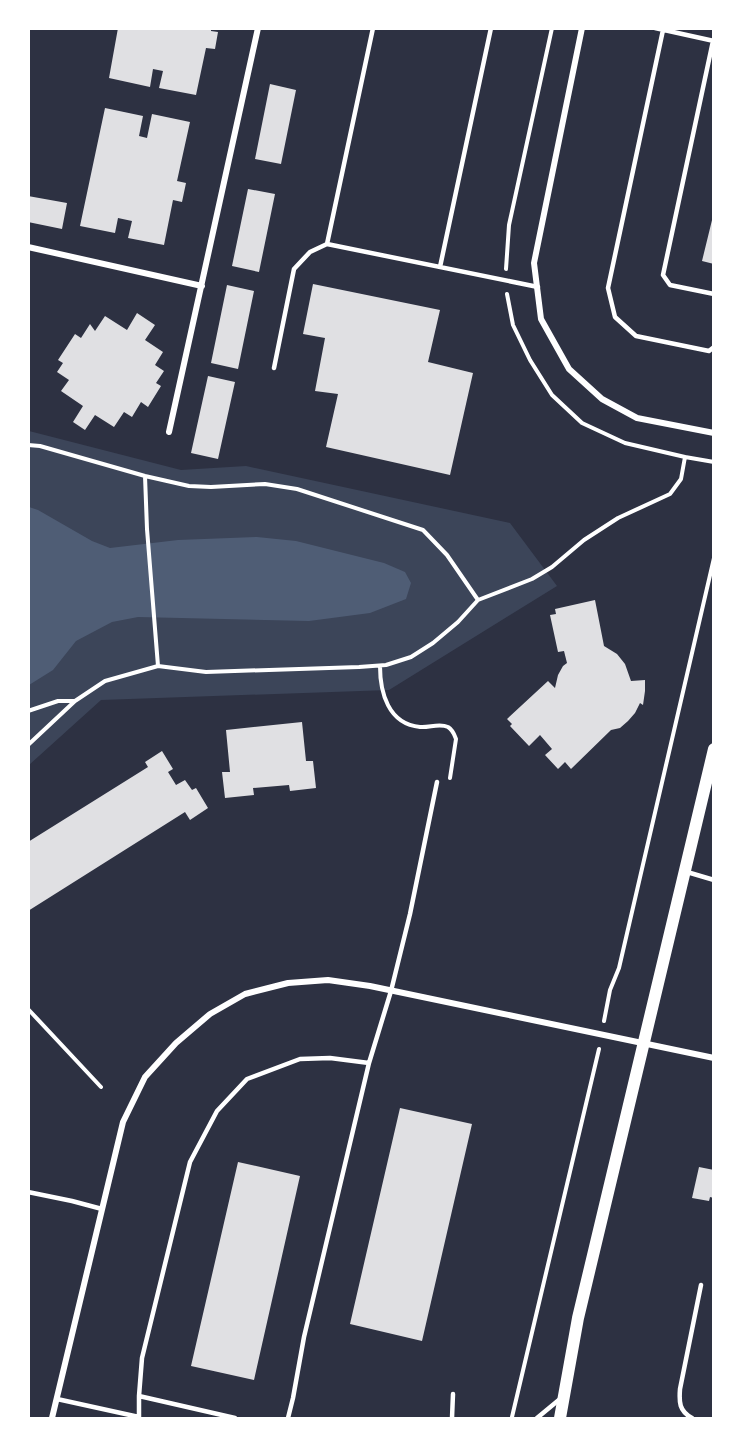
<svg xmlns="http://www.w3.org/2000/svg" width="742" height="1447" font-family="'Roboto Condensed',sans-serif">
<rect width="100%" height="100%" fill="#2d3142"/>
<path fill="#3c4559" d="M29 431 181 470 246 466 510 523 557 586 389 690 101 700 29 765Z"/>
<path fill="#4f5d75" d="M29 507 38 510 92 541 110 548 178 540 257 537 296 541 384 563 405 572 411 583 406 599 370 613 309 621 138 617 112 622 76 641 53 670 29 685Z"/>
<path fill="#e0e0e3" d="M118 28H211V31L218 32 215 49 206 48 196 95 159 88 163 71 153 69 150 87 109 78Z
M270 84 296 90 281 164 255 159Z
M105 108 143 116 139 136 147 138 152 114 190 122 177 181 186 183 182 202 173 200 164 245 128 238 132 221 118 218 115 233 80 226Z
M248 189 275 194 259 272 232 266Z
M28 196 67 203 62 229 28 222Z
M713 216H714V264L702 261Z
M313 284 440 310 428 362 473 373 450 475 326 447 338 394 315 391 325 338 303 334Z
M227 285 254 291 238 369 211 363Z
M137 313 155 325 145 340 163 352 155 365 164 371 156 383 161 386 148 407 141 402 132 417 124 412 114 427 95 415 85 430 73 422 83 406 61 391 69 380 57 372 63 363 58 360 75 334 81 338 90 324 95 331 105 316 127 330Z
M208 376 235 382 218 459 191 453Z
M595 600 604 646 617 654 625 664 631 681 645 680V691L643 705 640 703 635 713 628 721 620 728 611 730 571 769 565 762 558 769 545 755 552 749 540 735 529 746 510 726 512 724 507 719 548 681 555 688 558 675 563 666 567 663 564 651 558 652 550 615 556 614 555 609Z
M302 722 306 761H313L316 788 290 791 289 785 253 788 254 795 225 798 222 772H230L226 730Z
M162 751 173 769 168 772 176 785 185 780 192 790 196 788 208 808 190 820 185 812 28 911V842L148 767 145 762Z
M400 1108 472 1124 422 1341 350 1324Z
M238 1162 300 1176 254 1380 191 1366Z
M699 1167 714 1170V1198L710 1197 709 1201 692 1198Z"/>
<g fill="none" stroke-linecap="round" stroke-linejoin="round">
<path stroke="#fff" stroke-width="4" d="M506 269 509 225 552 28
M507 294 513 325 530 360 552 395 582 423 625 443 685 457
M28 445 40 446 145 476 189 486 211 487 265 484 297 489 423 530 447 555 478 600
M145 476 147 529 158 666
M380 666C380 692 388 724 420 727 429 728 439 723 448 727 453 730 454 734 456 739L450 778
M28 711 58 701H75
M28 745 75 701 105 681 158 666 206 672 359 667 386 665 411 657 433 643 458 622 478 600 532 579 552 567 584 540 618 518 670 494 681 479 685 457 714 462
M28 1009 101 1087
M604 1021 610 990 619 968 714 558
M512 1417 599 1049"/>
<path stroke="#fff" stroke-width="4.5" d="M373 28 327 244 538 287
M655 28 714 41
M663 30 608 288 615 317 636 336 709 351 714 347
M713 41 663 275 670 285 714 294
M440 267 491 28
M274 368 294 269 310 252 327 244
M687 872 714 880
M28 1192 72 1201 102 1209
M139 1396 142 1358 190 1162 217 1111 247 1079 300 1059 330 1058 369 1063
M57 1399 139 1417V1396L235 1418
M288 1418 293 1398 304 1337 369 1063 391 991 410 914 437 782
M452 1418 453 1394
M537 1418 560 1399
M692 1418C679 1411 679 1402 680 1389L701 1285"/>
<path stroke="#fff" stroke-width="6" d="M582 28 534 263 541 319 569 369 602 399 637 418 714 433
M28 247 202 286
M169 432 258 28
M52 1418 123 1122 145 1077 176 1043 210 1014 245 994 288 983 328 980 370 986 714 1058"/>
<path stroke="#fff" stroke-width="12" d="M560 1418 578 1318 714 749"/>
</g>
<rect width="742" height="1447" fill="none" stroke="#ffffff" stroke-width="60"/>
</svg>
